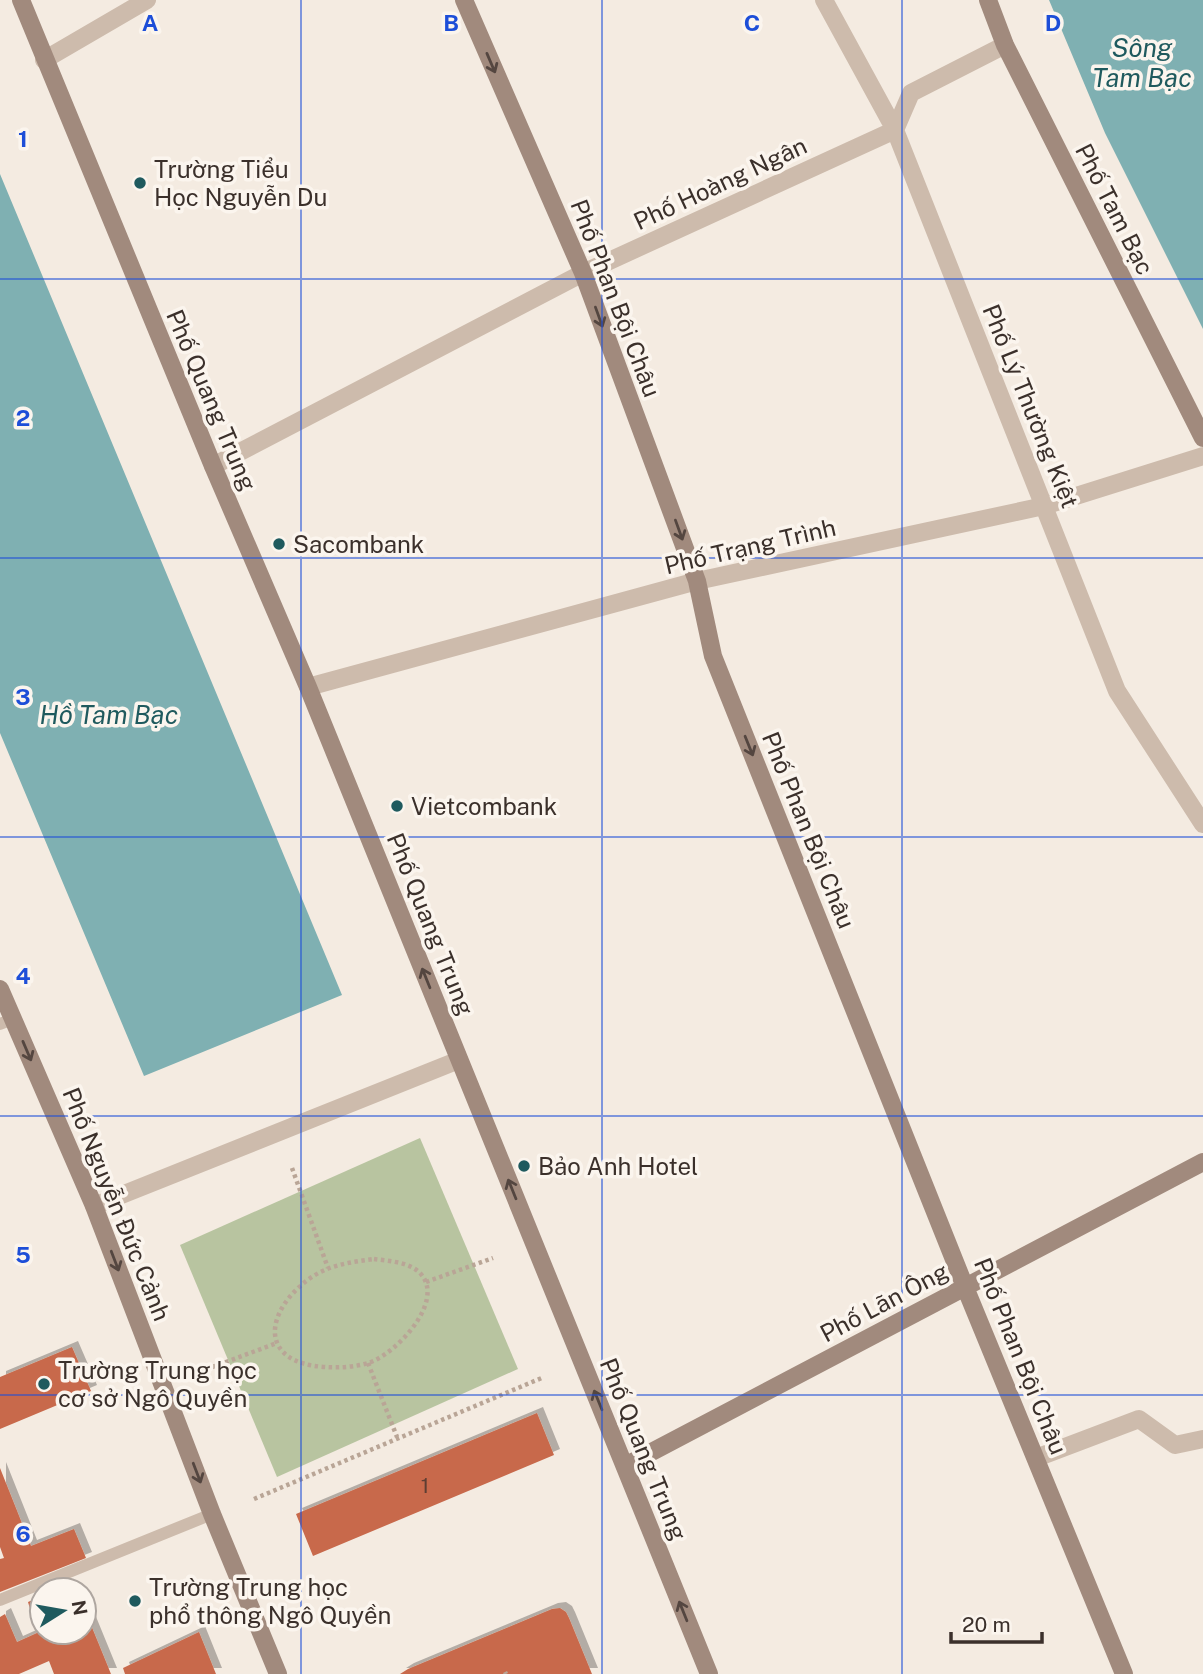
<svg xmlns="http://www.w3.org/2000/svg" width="1203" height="1674" font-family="'Public Sans',sans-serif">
<defs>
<filter id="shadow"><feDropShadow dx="6" dy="-6" stdDeviation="0" flood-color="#0004"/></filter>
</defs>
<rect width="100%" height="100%" fill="#f4ebe1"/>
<path fill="#b8c4a0" d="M420 1138 518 1369 277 1477 180 1245Z"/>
<path fill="#7fb0b2" d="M1049 0H1203V329L1105 133Z
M0 174 342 995 144 1076 0 733Z"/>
<path fill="#c8694b" filter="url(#shadow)" d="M72 1347 91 1391 0 1429V1377Z
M537 1413 554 1455 313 1556 296 1514Z
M0 1468 31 1546 74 1529 86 1558 0 1592V1559L4 1558 0 1547Z
M42 1596V1632H84V1608L111 1674H54L49 1661 19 1674H0V1617L5 1614 17 1642 37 1633 28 1602Z
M560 1608 566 1612 569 1618 592 1674H400L408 1669 552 1609Z
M199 1632 216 1674H125L123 1668Z"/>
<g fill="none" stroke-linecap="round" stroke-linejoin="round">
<path stroke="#b9a596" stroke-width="4.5" stroke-dasharray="3.5 3.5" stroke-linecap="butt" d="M292 1168 328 1268
M374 1259C389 1261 409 1262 420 1273 447 1301 395 1355 368 1363 355 1367 339 1368 325 1367 258 1363 264 1312 309 1279 328 1265 351 1262 374 1259Z
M426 1282 493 1258
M368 1363 397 1437
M199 1372 277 1343
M254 1499 544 1377
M505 1672 506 1674"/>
<path stroke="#cdbbac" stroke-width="12" d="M0 1024 13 1019
M0 1600 212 1514"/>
<path stroke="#cdbbac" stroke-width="18" d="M824 0 895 130 1117 691 1203 824
M44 60 147 0
M213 466 583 273 895 130 911 93 1005 45
M308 687 697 581 1044 506 1203 456
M94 1206 459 1060
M1036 1458 1139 1419 1175 1445 1203 1439"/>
<path stroke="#a18a7d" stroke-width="18" d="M21 0 213 466 308 687 709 1674
M464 0 583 273 697 581 713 656 965 1287 1124 1674
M988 0 1005 45 1203 438
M0 989 94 1206 212 1514 278 1674
M625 1466 1203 1162"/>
</g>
<defs><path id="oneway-shaft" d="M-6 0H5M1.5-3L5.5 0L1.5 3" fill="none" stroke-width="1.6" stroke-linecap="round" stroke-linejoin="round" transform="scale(1.75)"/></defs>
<g stroke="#544640">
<use href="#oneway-shaft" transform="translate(491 63) rotate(67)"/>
<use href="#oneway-shaft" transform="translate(599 317) rotate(70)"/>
<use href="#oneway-shaft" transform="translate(679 530) rotate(70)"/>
<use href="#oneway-shaft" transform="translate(749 746) rotate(68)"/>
<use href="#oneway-shaft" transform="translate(426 978) rotate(-112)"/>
<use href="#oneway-shaft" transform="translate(27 1051) rotate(67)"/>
<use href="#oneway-shaft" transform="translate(512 1189) rotate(-112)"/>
<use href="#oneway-shaft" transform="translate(115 1261) rotate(69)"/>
<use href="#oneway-shaft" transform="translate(598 1400) rotate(-112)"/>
<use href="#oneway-shaft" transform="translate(197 1473) rotate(69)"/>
<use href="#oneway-shaft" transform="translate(683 1611) rotate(-112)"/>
</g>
<path fill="none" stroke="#1d4ed8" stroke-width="2" stroke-opacity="0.55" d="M301 0V1674M602 0V1674M902 0V1674M0 279H1203M0 558H1203M0 837H1203M0 1116H1203M0 1395H1203"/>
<g fill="#1f5a5e" stroke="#fbf5ee" stroke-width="2.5">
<circle cx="140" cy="183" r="7"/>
<circle cx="279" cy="544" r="7"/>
<circle cx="397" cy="806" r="7"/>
<circle cx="524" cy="1166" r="7"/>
<circle cx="44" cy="1384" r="7"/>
<circle cx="135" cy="1601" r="7"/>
</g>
<g text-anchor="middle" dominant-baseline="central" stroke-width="7" stroke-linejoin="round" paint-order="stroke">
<g font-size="21" fill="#5e3e33">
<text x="425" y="1485">1</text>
</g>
<g font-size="24" fill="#3b302b" stroke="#fbf5ee" text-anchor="start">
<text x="154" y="169">Trường Tiểu<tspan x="154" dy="28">Học Nguyễn Du</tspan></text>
<text x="293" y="544">Sacombank</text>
<text x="411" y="806">Vietcombank</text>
<text x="538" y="1166">Bảo Anh Hotel</text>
<text x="58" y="1370">Trường Trung học<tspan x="58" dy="28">cơ sở Ngô Quyền</tspan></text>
<text x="149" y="1587">Trường Trung học<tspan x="149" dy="28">phổ thông Ngô Quyền</tspan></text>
</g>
<g font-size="24" fill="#3b302b" stroke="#fbf5ee">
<text transform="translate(720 183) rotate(-25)">Phố Hoàng Ngân</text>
<text transform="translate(1115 209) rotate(63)">Phố Tam Bạc</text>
<text transform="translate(616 298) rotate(69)">Phố Phan Bội Châu</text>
<text transform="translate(212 400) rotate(67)">Phố Quang Trung</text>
<text transform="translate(1031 406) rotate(68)">Phố Lý Thường Kiệt</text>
<text transform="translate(750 546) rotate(-13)">Phố Trạng Trình</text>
<text transform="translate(809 830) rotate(68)">Phố Phan Bội Châu</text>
<text transform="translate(431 924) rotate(68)">Phố Quang Trung</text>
<text transform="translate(117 1204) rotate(68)">Phố Nguyễn Đức Cảnh</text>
<text transform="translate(884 1302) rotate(-28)">Phố Lãn Ông</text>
<text transform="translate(1021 1356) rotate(68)">Phố Phan Bội Châu</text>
<text transform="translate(644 1449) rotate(68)">Phố Quang Trung</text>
</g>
<g font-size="26" font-style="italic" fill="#1f5a5e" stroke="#fbf5ee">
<text x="1142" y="47">Sông<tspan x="1142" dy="30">Tam Bạc</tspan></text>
<text x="109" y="714">Hồ Tam Bạc</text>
</g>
</g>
<g font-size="23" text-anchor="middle" font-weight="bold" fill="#1d4ed8" stroke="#fbf5ee" stroke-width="7" stroke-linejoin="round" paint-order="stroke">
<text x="150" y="31">A</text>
<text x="451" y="31">B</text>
<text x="752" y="31">C</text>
<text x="1053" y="31">D</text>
<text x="23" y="147">1</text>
<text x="23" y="426">2</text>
<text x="23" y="705">3</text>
<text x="23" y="984">4</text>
<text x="23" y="1263">5</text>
<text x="23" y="1542">6</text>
</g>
<g transform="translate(63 1611) rotate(79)"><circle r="33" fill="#fbf5ee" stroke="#aea6a0" stroke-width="2"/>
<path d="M0-5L12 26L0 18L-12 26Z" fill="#1f5a5e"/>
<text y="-10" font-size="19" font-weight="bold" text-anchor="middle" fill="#3b302b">N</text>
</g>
<path d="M951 1632v10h91v-10" fill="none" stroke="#3b302b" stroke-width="3.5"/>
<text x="962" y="1632" font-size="21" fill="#3b302b" stroke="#fbf5ee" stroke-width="5" paint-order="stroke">20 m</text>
</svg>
